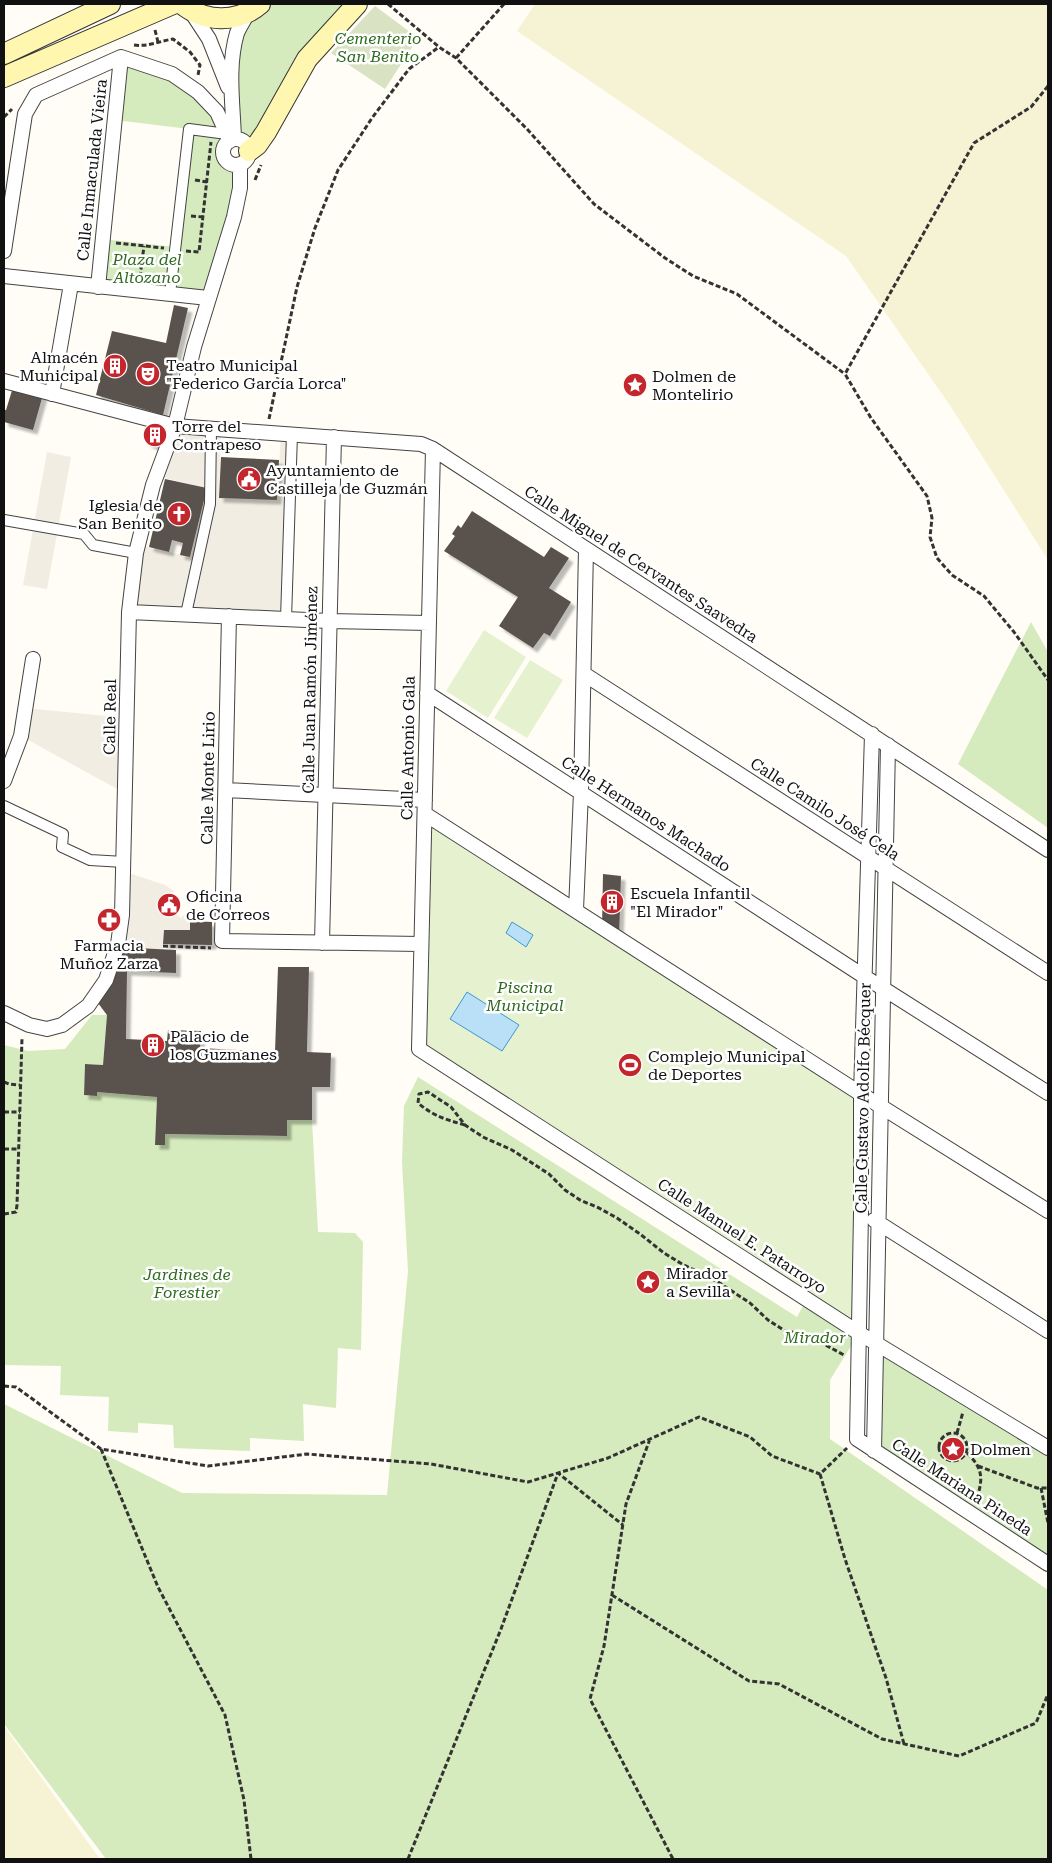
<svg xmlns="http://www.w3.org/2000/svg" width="1052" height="1863" font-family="'Roboto Serif',serif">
<defs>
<filter id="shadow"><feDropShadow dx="4.5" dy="4.5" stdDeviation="1" flood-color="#0004"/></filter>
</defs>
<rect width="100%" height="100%" fill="#fffdf5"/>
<path fill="#f6f3d4" d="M535 4H1048V560L951 407 846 256 517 31Z
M4 1726 100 1859H4Z"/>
<path fill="#d5ebbd" d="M260 4H357L266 132 245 143 238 139 233 56Z
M121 57 198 92 227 143C220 155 227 166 240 164L208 298 98 287 103 239 175 247 189 129 115 120Z
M1031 622 1048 652V828L958 764Z
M92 1015H107L103 1065 85 1064 84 1095 96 1096 97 1092 157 1097 155 1145H165V1134L287 1136V1120H312L318 1232 355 1233 363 1242 361 1350 338 1348 336 1408 303 1404 304 1441 250 1438V1451L174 1448 173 1425 138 1423V1433L108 1431 109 1397 60 1395 61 1366 4 1365V1045L28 1051 65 1049Z
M418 1077 797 1317 807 1299 859 1333 830 1380V1439L1048 1590V1859H106L4 1724V1404L182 1493 387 1495 408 1271 402 1162 404 1106Z
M876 1343 1048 1448V1564L874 1451Z"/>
<path fill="#d9e3c4" d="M375 6 418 38 385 89 331 53Z"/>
<path fill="#e6f2cf" d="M484 630 526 657 488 718 446 691Z
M530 660 563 680 527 738 494 718Z
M425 814 861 1094 859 1333 419 1049Z"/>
<path fill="#f1ede2" d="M175 426 221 429 219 498 277 500 281 433 292 434 286 619 129 612 138 545 191 557 207 488 156 476Z
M47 452 71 457 47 589 23 585Z
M25 708 127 718 126 794 21 736Z
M123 871 165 885 174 891 165 904 181 918 185 914 190 921V930H164L163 950 117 947Z"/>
<path fill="#b9e0f7" stroke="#3f96cf" d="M512 922 533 935 526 947 506 933Z
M467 992 519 1025 502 1051 450 1019Z"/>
<path fill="#5a524d" filter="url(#shadow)" d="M174 305 188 308 163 415 96 395 112 331 166 343Z
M14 384 44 391 33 430 4 422V410H6Z
M153 424 164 428 157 447 147 443Z
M221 457 279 460 277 500 219 498Z
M165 479 207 488 190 557 180 555 183 543 172 540 169 552 149 547Z
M472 511 544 557 551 547 569 558 549 588 571 602 550 636 544 633 533 648 499 626 518 597 444 551 455 536 452 534 458 525 461 528Z
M603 874 621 876 619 938 602 928Z
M190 921 212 922V945L163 944 164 930H190Z
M117 947 176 950V973L127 971 126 1039 167 1041 168 1030 201 1031 200 1048 275 1052 278 967H309L307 1052 331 1053 330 1087H312V1120H287V1136L165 1134V1145H155L157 1097 97 1092V1096L84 1095 85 1064 103 1065 107 1015 98 1003Z"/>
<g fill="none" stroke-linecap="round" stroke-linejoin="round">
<g stroke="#444" stroke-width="12">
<path id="pedestrian" d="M170 294 189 129 227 134
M4 520 84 534 93 545 136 553
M186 614 210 504 211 429
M286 619 292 434
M4 806 63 834 62 847 90 860 124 862"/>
</g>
<g stroke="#444" stroke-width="16">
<path id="minor" d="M190 10 209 39 228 87
M234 139C233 104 227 67 237 33 240 26 245 19 248 12
M223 152a13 13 0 1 1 26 0a13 13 0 1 1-26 0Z
M4 251 25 114 36 95 121 57 172 74 198 92 217 112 230 141
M4 276 208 298
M98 287 121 57
M4 381 175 426 421 444 433 449 1048 850
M52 394 71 284
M433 449 419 1049 859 1333 1048 1448
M129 612 329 621 429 623
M229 616 222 941 421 944
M584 674 1048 973
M427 693 865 977 1048 1093
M872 734 861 1094V1212L857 1439 1048 1564
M4 781 21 736 33 659
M226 790 425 800
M425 814 861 1094 1048 1211
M576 910 581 792 586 549
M322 943 334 437
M4 1013 29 1025 47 1029 62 1025 88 1006 106 980 118 944 122 915 129 612 136 553 153 485 175 426 194 347 234 217 240 188V164
M874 1220 1048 1331
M874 1451 888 745"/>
</g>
<g stroke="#333" stroke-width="22">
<path id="secondary" d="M182 4C204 22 237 24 260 4
M4 54 110 4
M4 77 173 4
M249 151 257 145 266 132 307 59 357 4"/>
</g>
<path stroke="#333" stroke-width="3" stroke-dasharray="5 2.5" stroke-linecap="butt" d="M388 4 439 47 456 58 527 129 594 204 665 258 693 276 737 294 845 374
M155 30 158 42
M134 45C148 47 160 41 173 39L190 52 200 65 198 75
M456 58 504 4
M1048 86 1031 107 974 143 845 374 871 418 927 496 932 518 930 537 937 558 952 575 984 596 1014 632 1048 680
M4 117 12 109
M195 180 207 182
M255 180 261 165
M191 216 203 217
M116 243 164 248
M186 251 199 252 211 142
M140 277 144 246
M269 419 297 287 315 228 338 170 372 118 409 69 439 47
M163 946 211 948
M4 1082 9 1084 20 1085
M4 1112H20
M465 1125C447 1120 433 1116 418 1103L419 1094 428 1092 451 1107 465 1125 483 1137 512 1150 549 1174 565 1190 580 1200 599 1208 617 1218 640 1234 664 1253 682 1264 718 1282 750 1303 768 1320 785 1331 805 1334 844 1355
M4 1149H18
M4 1214 16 1212 17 1205 22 1038
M4 1386 16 1387 101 1449 208 1466 307 1454 431 1464 528 1482 608 1458 699 1417 750 1437 772 1456 820 1474 847 1448
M939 1447a14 14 0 1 1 28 0a14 14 0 1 1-28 0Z
M957 1433 963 1412
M650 1439 626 1504 604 1646 590 1699 673 1859
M101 1449 158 1587 225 1715 244 1800 251 1859
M967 1453C984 1469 983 1480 976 1501
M978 1466 1037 1488H1048
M820 1474 845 1559 886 1678 904 1744
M1041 1488 1048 1523
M612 1595 749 1681 779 1684 882 1739 959 1756 1036 1723 1048 1694
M408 1859 501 1629 558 1473 623 1525"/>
<use href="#pedestrian" stroke="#fff" stroke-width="10"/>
<use href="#minor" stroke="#fff" stroke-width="14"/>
<use href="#secondary" stroke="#fff6b0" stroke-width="20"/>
</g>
<defs>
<g id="building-disc" transform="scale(1.25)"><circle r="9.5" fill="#c4262e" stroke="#fff"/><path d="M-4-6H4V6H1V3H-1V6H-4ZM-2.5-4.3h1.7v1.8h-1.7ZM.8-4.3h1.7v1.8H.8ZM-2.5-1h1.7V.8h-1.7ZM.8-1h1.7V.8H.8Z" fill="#fff"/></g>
<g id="theatre-disc" transform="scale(1.25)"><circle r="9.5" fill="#c4262e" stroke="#fff"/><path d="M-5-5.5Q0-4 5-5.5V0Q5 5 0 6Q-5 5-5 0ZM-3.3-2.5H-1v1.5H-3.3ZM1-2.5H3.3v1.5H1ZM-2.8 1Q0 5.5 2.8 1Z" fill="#fff"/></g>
<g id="sight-disc" transform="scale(1.25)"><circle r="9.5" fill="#c4262e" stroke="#fff"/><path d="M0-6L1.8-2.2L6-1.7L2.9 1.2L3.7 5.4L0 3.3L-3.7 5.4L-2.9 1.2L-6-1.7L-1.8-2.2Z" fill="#fff"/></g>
<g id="civic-disc" transform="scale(1.25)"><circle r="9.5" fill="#c4262e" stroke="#fff"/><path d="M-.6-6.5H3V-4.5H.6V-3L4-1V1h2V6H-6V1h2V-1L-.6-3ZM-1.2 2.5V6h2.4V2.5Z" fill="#fff"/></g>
<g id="church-disc" transform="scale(1.25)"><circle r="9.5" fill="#c4262e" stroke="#fff"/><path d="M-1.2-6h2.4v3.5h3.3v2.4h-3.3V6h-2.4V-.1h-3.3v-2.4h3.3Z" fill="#fff"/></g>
<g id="pharmacy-disc" transform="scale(1.25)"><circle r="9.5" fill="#c4262e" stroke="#fff"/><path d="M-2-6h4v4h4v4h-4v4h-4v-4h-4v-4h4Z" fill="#fff"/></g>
<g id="stadium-disc" transform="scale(1.25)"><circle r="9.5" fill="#c4262e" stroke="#fff"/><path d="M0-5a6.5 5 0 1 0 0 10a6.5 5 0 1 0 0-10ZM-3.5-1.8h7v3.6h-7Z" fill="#fff"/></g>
</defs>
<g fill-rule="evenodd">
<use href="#building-disc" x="115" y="366"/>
<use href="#theatre-disc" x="148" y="374"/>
<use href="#sight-disc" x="635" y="385"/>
<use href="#building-disc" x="155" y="435"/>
<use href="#civic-disc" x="249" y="479"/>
<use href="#church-disc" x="179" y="514"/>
<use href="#building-disc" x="612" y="902"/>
<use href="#civic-disc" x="169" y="905"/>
<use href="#pharmacy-disc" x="109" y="920"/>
<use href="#building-disc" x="153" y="1045"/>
<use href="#stadium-disc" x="630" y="1065"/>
<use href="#sight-disc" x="648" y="1282"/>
<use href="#sight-disc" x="953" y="1449"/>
</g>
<g text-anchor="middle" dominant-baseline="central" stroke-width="5" stroke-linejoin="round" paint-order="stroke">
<g font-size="16" font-style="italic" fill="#2f6b1f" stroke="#fff">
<text x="378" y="38">Cementerio<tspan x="378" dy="18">San Benito</tspan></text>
<text x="147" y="259">Plaza del<tspan x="147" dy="18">Altozano</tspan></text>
<text x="525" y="987">Piscina<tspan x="525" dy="18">Municipal</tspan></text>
<text x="187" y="1274">Jardines de<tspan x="187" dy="18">Forestier</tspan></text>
<text x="815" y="1337">Mirador</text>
</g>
<g font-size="16" fill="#111" stroke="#fff">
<text transform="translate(92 170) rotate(-84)">Calle Inmaculada Vieira</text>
<text transform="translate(641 564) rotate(33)">Calle Miguel de Cervantes Saavedra</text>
<text transform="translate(310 690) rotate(-89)">Calle Juan Ramón Jiménez</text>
<text transform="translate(110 717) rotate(-89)">Calle Real</text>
<text transform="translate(408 748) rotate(-89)">Calle Antonio Gala</text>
<text transform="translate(208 778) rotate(-89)">Calle Monte Lirio</text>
<text transform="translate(825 809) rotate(33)">Calle Camilo José Cela</text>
<text transform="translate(646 814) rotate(33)">Calle Hermanos Machado</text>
<text transform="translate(863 1098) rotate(-89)">Calle Gustavo Adolfo Bécquer</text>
<text transform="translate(742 1236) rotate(33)">Calle Manuel E. Patarroyo</text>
<text transform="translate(962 1487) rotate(33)">Calle Mariana Pineda</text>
</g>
<g font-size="16" fill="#111" stroke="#fff" text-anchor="start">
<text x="98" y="357" text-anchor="end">Almacén<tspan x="98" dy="18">Municipal</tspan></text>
<text x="166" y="365">Teatro Municipal<tspan x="166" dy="18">"Federico García Lorca"</tspan></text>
<text x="652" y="376">Dolmen de<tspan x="652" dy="18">Montelirio</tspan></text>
<text x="172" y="426">Torre del<tspan x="172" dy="18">Contrapeso</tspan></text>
<text x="266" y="470">Ayuntamiento de<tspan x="266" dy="18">Castilleja de Guzmán</tspan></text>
<text x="162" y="505" text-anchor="end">Iglesia de<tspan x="162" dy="18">San Benito</tspan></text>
<text x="630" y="893">Escuela Infantil<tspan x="630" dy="18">"El Mirador"</tspan></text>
<text x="186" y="896">Oficina<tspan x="186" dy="18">de Correos</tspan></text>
<text x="109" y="945" text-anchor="middle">Farmacia<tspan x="109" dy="18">Muñoz Zarza</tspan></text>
<text x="170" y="1036">Palacio de<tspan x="170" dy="18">los Guzmanes</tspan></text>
<text x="648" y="1056">Complejo Municipal<tspan x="648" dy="18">de Deportes</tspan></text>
<text x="666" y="1273">Mirador<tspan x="666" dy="18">a Sevilla</tspan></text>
<text x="970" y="1449">Dolmen</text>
</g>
</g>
<rect width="1052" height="1863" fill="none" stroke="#111111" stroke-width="10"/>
</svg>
